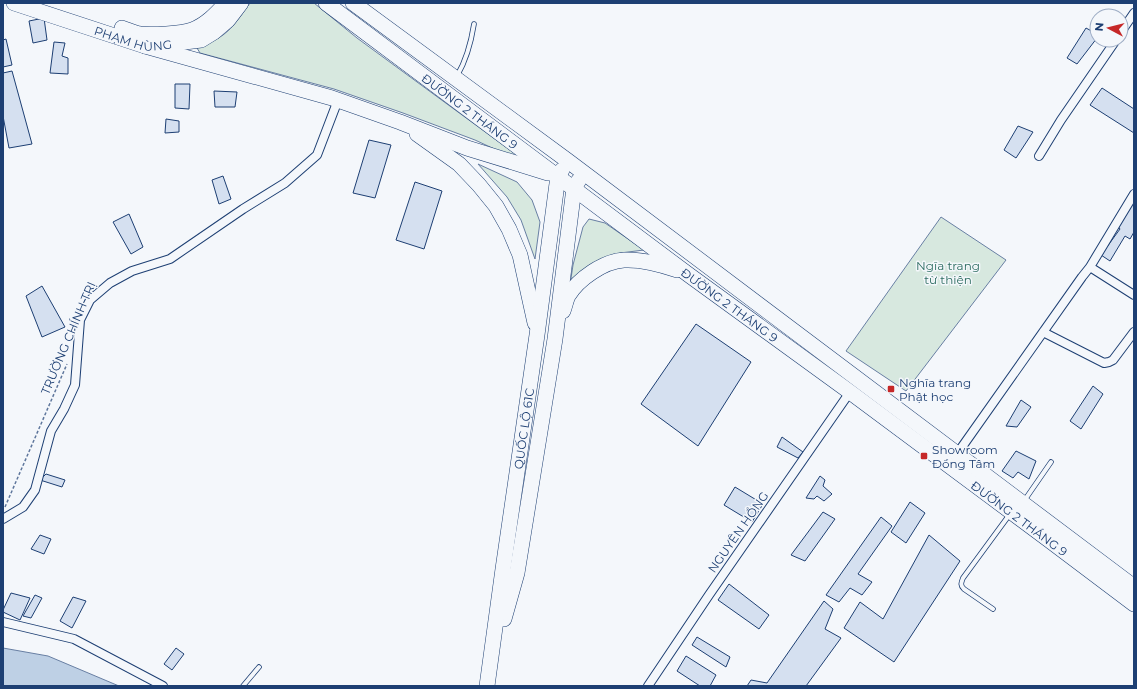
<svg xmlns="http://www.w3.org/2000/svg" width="1137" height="689" font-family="Montserrat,sans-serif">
<rect width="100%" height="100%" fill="#f4f7fb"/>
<path fill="#d7e8df" stroke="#687fa3" d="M250 3H314L357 38 518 156 516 159 475 140 403 113 334 89 200 53 197 48C206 44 215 41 223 35 234 27 242 14 250 3Z
M478 164 517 182 532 200 540 222 535 259 521 220 507 197Z
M941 217 1006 260 906 391 846 351Z
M589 219 605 223 644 250 620 253 570 285 573 265 583 227Z"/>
<path fill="#bed0e5" stroke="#687fa3" d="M3 648 48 656 119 686H3Z"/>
<path fill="#d5e0f0" stroke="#1d3f73" d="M44 18 47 40 33 43 29 21Z
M1086 28 1097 34V38L1077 64 1067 58Z
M6 39 12 65 3 67V40Z
M54 42 65 43 62 56 68 58V74L50 73Z
M12 71 32 144 9 148 3 116V73Z
M175 84H190L189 109 175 108Z
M1102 88 1134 109V133L1090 105Z
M214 91 237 92 235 107H215Z
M166 119 179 121V132L165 133Z
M1018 126 1033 132 1016 158 1004 150Z
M369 140 391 145 375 198 353 193Z
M223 176 231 199 219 204 212 180Z
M415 182 442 191 424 249 396 240Z
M1134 199V232L1130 239 1125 236 1110 261 1101 255 1120 229 1117 225Z
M129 214 143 247 131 254 113 222Z
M42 286 65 327 42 337 26 296Z
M696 324 751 362 698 446 641 404Z
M1093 386 1103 394 1081 429 1070 421Z
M1021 400 1031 407 1017 427 1006 426Z
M782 437 803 452 798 458 777 447Z
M1016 451 1036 461 1029 479 1018 472 1013 478 1002 471Z
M46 474 65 480 62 487 40 480Z
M820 476 825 480 823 486 832 494 824 501 817 496 814 499 806 498Z
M735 487 763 504 752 522 724 505Z
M910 502 925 513 906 543 891 532Z
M823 512 835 519 805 561 791 555Z
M881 517 892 526 858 574 872 582 862 595 850 588 839 602 826 595Z
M40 535 51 539 44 554 31 549Z
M929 535 960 561 894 662 844 628 860 602 883 619Z
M729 584 769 615 759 629 718 600Z
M11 593 30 598 20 620 3 612V610Z
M35 595 42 598 31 618 23 616Z
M73 597 86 601 72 628 60 621Z
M824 601 833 609 825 629 841 638 806 686H747L751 680 767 683Z
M697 637 730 657 726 667 692 645Z
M176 648 184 654 172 670 164 664Z
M686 656 716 675 710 686H700L677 671Z"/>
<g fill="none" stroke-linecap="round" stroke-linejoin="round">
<g stroke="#1d3f73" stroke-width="5.5">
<path id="lane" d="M457 76C467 59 471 43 474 24
M1024 501 1051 462
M993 609 964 589C960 585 961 583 963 578L1010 514
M243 686 259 667"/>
</g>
<g stroke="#1d3f73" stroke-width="10">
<path id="street" d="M1121 32 1134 13
M1039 156 1061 120 1116 40
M1090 267 1134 295
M1043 332 1104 363 1109 362 1113 360 1134 332
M957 454 1082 277 1090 267 1134 194
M3 519 23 507 35 490 51 431 64 409 75 385 80 320 90 300 110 283 132 271 170 259 243 209 285 183 317 155 338 100
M3 622 74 639 163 686
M648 686 709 595 850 392"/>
</g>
<g stroke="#1d3f73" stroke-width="16">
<g id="highway">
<path id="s1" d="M14 3 145 46 160 45 201 40 214 32 228 20 241 3"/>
<path id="s2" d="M326 3 689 275 850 392 1049 540 1134 604"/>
<path d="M353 3 568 161 1134 587"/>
<path d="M122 28C128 30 134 33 140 34 151 35 182 34 192 30 206 25 217 13 226 3"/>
<path d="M145 46 332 98 400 122 467 148 548 173"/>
<path d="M417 134 459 164 479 185 496 206 509 229 520 255 535 323"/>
<path d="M563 311C565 306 566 300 568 296 578 279 604 261 624 260 642 259 660 264 677 270"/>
<path d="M504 619 517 573 555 339 574 188 579 180"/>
<path id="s3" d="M487 686 503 569 537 335 558 176 562 170"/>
</g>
</g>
<path stroke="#5e769c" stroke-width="1.5" stroke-dasharray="3 2" stroke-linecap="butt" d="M5 507 67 364"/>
<use href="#lane" stroke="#f4f7fb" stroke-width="4"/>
<use href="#street" stroke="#f4f7fb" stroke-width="8"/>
<use href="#highway" stroke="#f4f7fb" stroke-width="15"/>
</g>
<g fill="#c62828" stroke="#f4f7fb" stroke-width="1.5">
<rect x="887" y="385" width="8" height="8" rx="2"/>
<rect x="920" y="452" width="8" height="8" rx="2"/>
</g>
<g text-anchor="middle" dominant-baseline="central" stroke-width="3" stroke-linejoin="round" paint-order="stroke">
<g font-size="12" fill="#1d3f73" stroke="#f4f7fb">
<text stroke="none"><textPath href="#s1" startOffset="125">PHẠM HÙNG</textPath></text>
<text stroke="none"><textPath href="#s2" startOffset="180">ĐƯỜNG 2 THÁNG 9</textPath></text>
<text stroke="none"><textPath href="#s2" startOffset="504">ĐƯỜNG 2 THÁNG 9</textPath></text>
<text transform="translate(68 338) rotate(-67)">TRƯỜNG CHÍNH TRỊ</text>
<text stroke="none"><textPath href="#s3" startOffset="260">QUỐC LỘ 61C</textPath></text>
<text stroke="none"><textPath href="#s2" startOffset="864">ĐƯỜNG 2 THÁNG 9</textPath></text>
<text transform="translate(738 532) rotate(-55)">NGUYÊN HỒNG</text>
</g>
<g font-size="12" fill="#2c6c60" stroke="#f4f7fb">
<text x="948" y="265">Ngĩa trang<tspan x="948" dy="14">từ thiện</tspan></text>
</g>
<g font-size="12" fill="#1d3f73" stroke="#f4f7fb" text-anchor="start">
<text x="899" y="382">Nghĩa trang<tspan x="899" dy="14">Phật học</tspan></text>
<text x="932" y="449">Showroom<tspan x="932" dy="14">Đồng Tâm</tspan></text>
</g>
</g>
<rect width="1137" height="689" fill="none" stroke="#1d3f73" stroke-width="8"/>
<g transform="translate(1109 28) rotate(277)"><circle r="19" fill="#f4f7fb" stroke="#9eadc5"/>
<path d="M0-3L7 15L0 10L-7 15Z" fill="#c62828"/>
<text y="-6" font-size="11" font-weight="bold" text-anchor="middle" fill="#1d3f73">N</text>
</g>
</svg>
